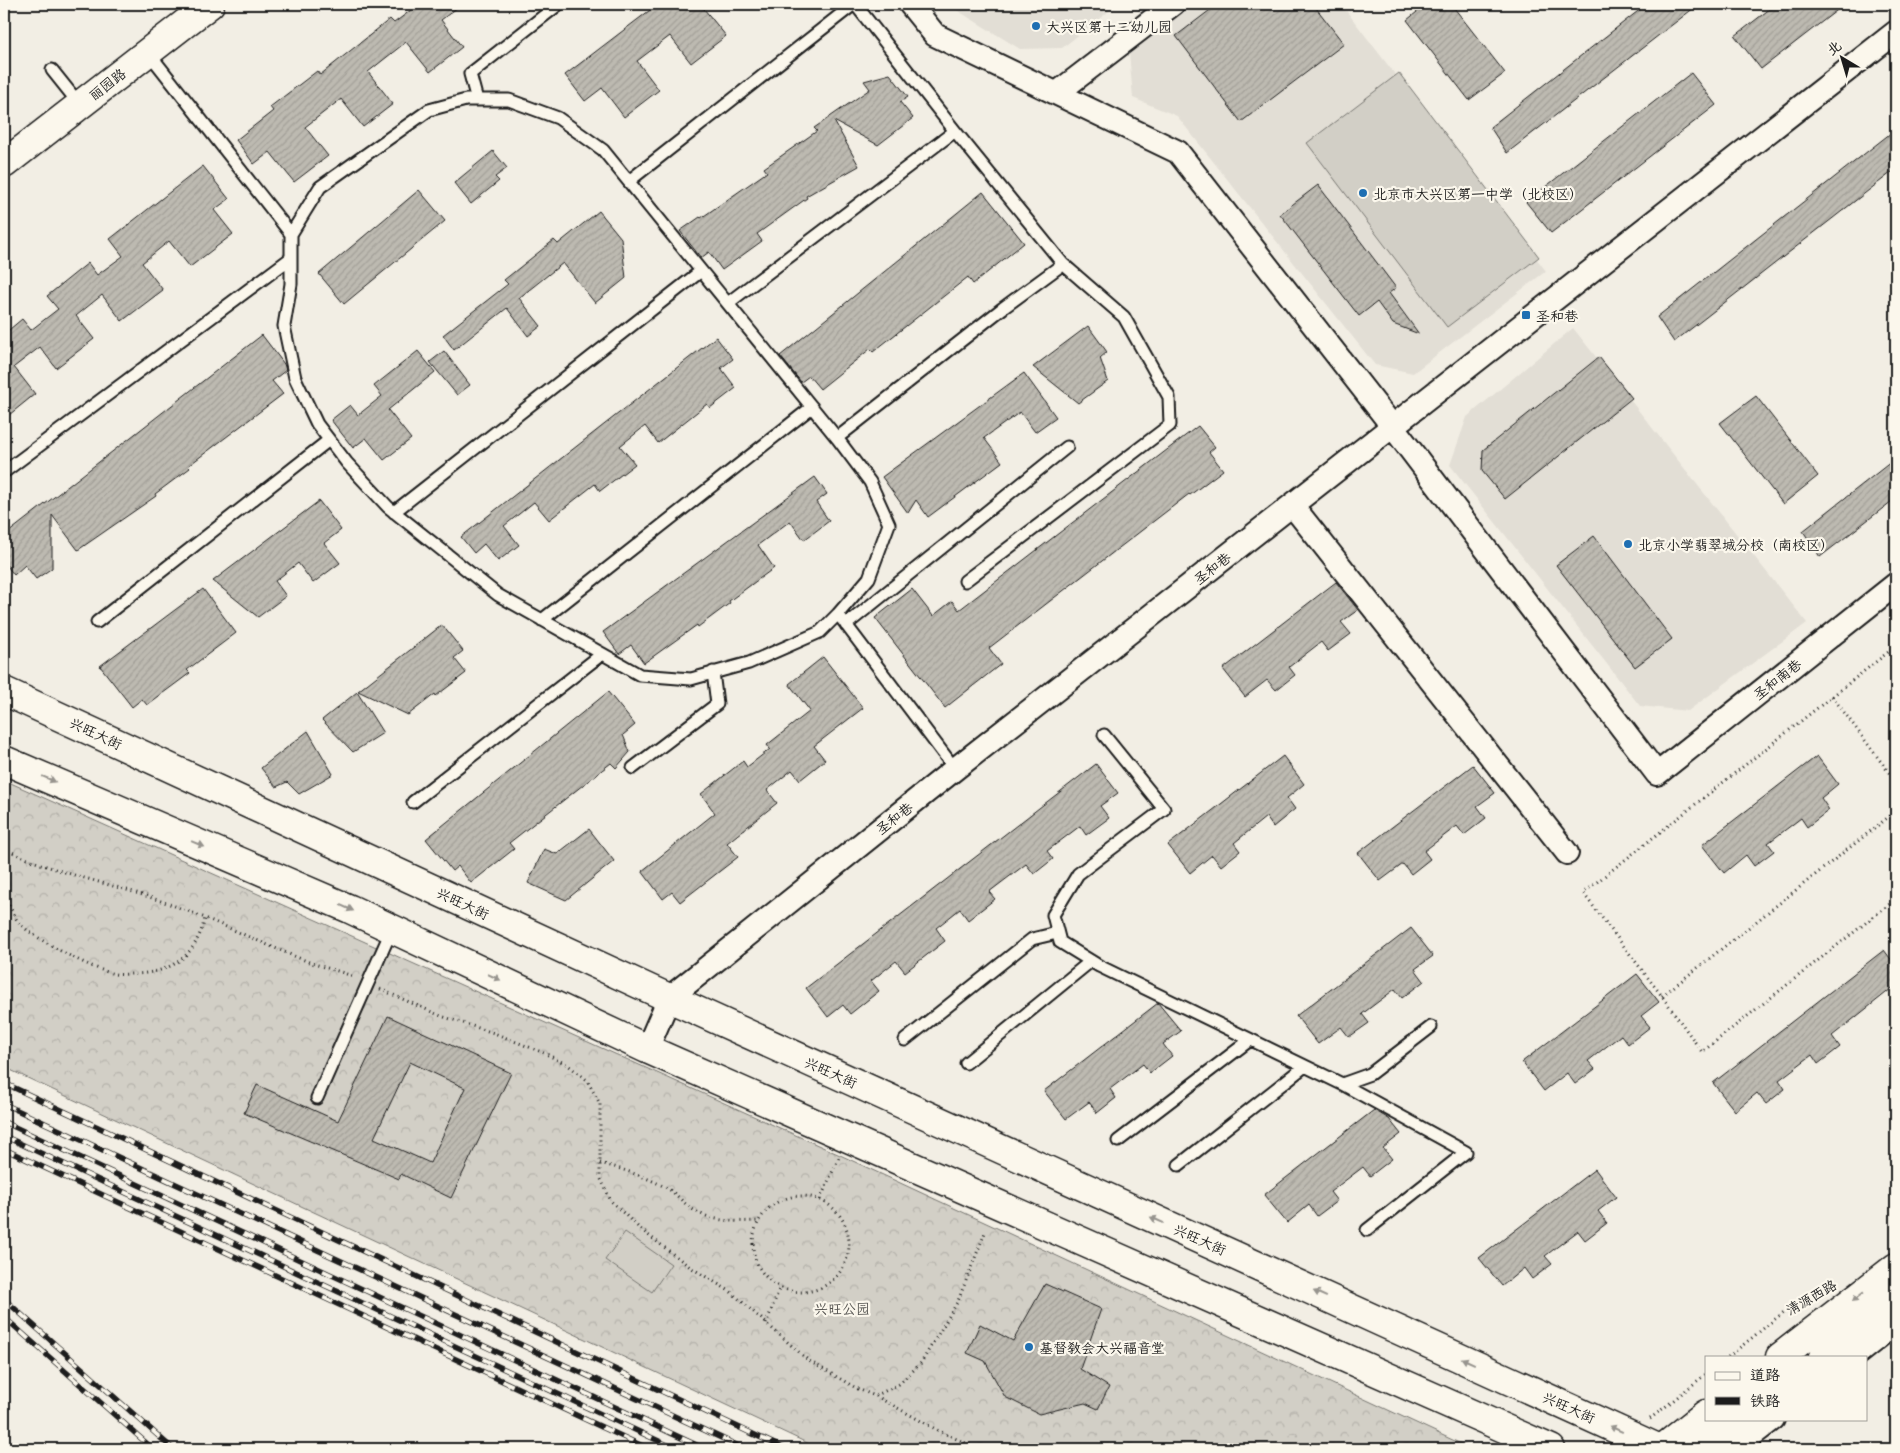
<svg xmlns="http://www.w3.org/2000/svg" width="1900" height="1453" font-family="'Playpen Sans','LXGW WenKai TC',sans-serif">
<defs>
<pattern id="forest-crowns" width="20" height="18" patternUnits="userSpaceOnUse" patternTransform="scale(1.25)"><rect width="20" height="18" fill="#d2cfc6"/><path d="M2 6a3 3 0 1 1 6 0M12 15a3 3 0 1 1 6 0" fill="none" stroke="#b4b1aa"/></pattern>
<pattern id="building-hatch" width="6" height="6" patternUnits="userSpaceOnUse" patternTransform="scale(1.25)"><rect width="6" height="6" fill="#bdbab1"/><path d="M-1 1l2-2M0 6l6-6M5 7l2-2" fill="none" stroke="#a29f98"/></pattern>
</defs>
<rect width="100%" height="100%" fill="#f2eee4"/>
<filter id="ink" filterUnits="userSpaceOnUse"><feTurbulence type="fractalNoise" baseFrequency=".02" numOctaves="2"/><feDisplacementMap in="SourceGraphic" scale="10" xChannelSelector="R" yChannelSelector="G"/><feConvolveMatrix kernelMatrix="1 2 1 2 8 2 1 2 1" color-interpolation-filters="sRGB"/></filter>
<g filter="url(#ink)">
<path fill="#e2ded5" d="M947 4H1118L1062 48 1020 49Z
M1192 4H1341L1546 271 1413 373 1375 365 1177 116 1133 98 1129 52Z
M1573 328 1807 623 1688 711 1640 706 1450 465 1467 417Z"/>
<path fill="url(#forest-crowns)" stroke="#777671" d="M4 780 840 1155 1472 1449H820L4 1067Z"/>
<path fill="#d2cfc6" stroke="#777671" d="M1399 73 1539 257 1447 327 1307 143Z
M625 1232 671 1264 652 1292 605 1260Z"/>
<path fill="url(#building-hatch)" stroke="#1c1c1c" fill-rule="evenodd" d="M419 4H462L441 20 462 47 430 72 406 42 368 72 393 104 363 127 341 99 305 127 328 156 294 182 270 152 254 164 236 140 273 111 270 107 317 71 320 75 390 19 394 23Z
M658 4H700L726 36 691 63 670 36 637 61 659 90 624 117 602 88 585 101 565 75Z
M1218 4H1313L1344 44 1241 122 1176 36Z
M1427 4H1451L1505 73 1469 100 1407 20Z
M1647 4H1699L1507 153 1490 127Z
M1776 4H1845L1761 69 1735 36Z
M1691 73 1716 105 1551 233 1526 202Z
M890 74 908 97 900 102 913 118 878 145 834 121 859 166 806 196 807 198 757 234 762 241 722 270 709 252 701 258 680 231 700 217 701 218 767 172 764 168 817 131 814 128 870 89 864 81Z
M1896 129V169L1674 342 1657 317Z
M493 151 507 168 495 177 499 181 471 204 454 183Z
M203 166 229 199 214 210 233 234 190 267 169 241 142 263 163 290 122 321 102 295 76 316 94 339 56 368 40 347 14 367 35 394 4 419V334L22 319 31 330 58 309 47 296 88 263 97 275 123 256 110 239Z
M1318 185 1396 288 1389 293 1419 334 1393 324 1377 302 1359 316 1280 214Z
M419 190 445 221 344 304 319 274Z
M983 192 1024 243 973 284 968 277 873 352 870 349 820 389 809 376 801 382 780 356Z
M599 211 621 238 626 278 595 303 563 263 519 298 541 326 528 336 507 308 454 350 443 335 508 284 504 280 554 240 558 244Z
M1088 326 1107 352 1100 358 1108 381 1078 403 1033 367Z
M262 335 284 364 286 370 272 381 283 394 188 466 190 468 155 494 156 496 78 550 52 515V568L36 579 25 565 14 575 4 562V536Z
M716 337 733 359 721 368 736 388 710 408 707 404 658 443 645 426 620 446 635 464 600 491 595 484 549 520 534 502 504 526 519 545 498 561 484 544 474 553 461 537Z
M418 351 435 372 388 410 411 439 384 460 366 438 353 448 331 420 350 405 358 415 382 396 374 386Z
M444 351 470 385 457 395 430 362Z
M1599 357 1632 398 1505 499 1482 471 1483 450Z
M1024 373 1056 417 1035 432 1020 412 984 438 1002 462 928 517 916 500 908 513 882 477Z
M1756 396 1818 476 1783 504 1720 423Z
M1198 426 1215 447 1209 452 1223 470 1190 495 1189 494 989 648 1001 664 945 708 875 618 912 589 933 616 952 601 959 610Z
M1896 458V498L1820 557 1803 531Z
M815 477 827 494 816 502 829 521 804 540 790 521 758 545 774 568 729 601 730 603 698 627 697 625 644 663 631 645 619 654 603 632Z
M319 501 341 530 324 543 340 563 313 583 298 563 275 581 286 596 258 617 213 581Z
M1594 536 1672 639 1635 667 1556 565Z
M1336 582 1358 610 1341 622 1351 634 1328 651 1321 642 1289 667 1295 675 1276 690 1267 680 1245 697 1223 669Z
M203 589 236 633 187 670 190 673 147 705 142 699 132 707 100 666Z
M442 625 463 651 454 658 466 673 436 696 435 694 408 715 358 691Z
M823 657 863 708 814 746 825 760 800 780 792 770 767 790 777 803 727 843 738 857 680 902 672 892 663 899 642 871 715 813 701 794 743 761 747 767 770 749 767 745 810 711 789 684Z
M357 692 383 733 353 752 322 720Z
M608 692 635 725 623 735 630 752 616 768 611 763 509 843 514 849 471 883 458 866 452 871 426 839Z
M308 731 333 774 299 794 287 782 276 787 261 768Z
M1283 756 1304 784 1287 798 1295 809 1273 827 1266 817 1234 843 1240 851 1221 866 1212 855 1190 873 1168 845Z
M1817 756 1838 784 1821 798 1829 810 1807 827 1801 818 1768 843 1774 851 1754 866 1746 855 1724 873 1702 845Z
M1096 764 1118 793 1100 806 1109 818 1086 835 1080 826 1047 851 1053 859 1034 874 1026 864 989 892 995 899 968 920 960 909 936 928 945 941 905 972 896 961 871 981 879 991 850 1014 843 1005 828 1017 806 988Z
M1473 765 1495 793 1477 806 1486 818 1464 835 1457 826 1424 851 1430 859 1411 874 1403 864 1380 881 1358 853Z
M589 829 614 861 566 900 528 883 544 849 557 854Z
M1411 928 1433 956 1415 969 1424 981 1402 998 1395 989 1362 1014 1369 1023 1349 1037 1341 1027 1318 1044 1296 1016Z
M1884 950 1896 966V985L1832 1036 1840 1047 1818 1064 1812 1055 1779 1080 1785 1089 1766 1104 1757 1093 1735 1111 1713 1083Z
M1637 974 1659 1002 1641 1016 1650 1027 1628 1044 1621 1035 1588 1061 1595 1069 1575 1084 1567 1073 1544 1091 1522 1062Z
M1158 1003 1181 1031 1163 1044 1172 1056 1150 1073 1143 1064 1110 1089 1116 1098 1097 1113 1089 1102 1066 1119 1044 1091Z
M388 1016 511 1073 451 1198 401 1174 399 1179 244 1113 257 1085 338 1121ZM410 1062 465 1088 430 1163 374 1138Z
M1374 1110 1389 1119 1401 1134 1383 1148 1392 1159 1370 1176 1363 1167 1330 1192 1337 1201 1317 1216 1309 1205 1287 1223 1264 1195Z
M1595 1169 1616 1197 1598 1211 1607 1223 1585 1240 1578 1231 1545 1256 1552 1264 1532 1279 1524 1268 1502 1286 1479 1258Z
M1045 1284 1101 1309 1080 1369 1109 1387 1098 1409 1085 1403 1039 1414 1005 1397 985 1361 967 1353 980 1324 1013 1341Z"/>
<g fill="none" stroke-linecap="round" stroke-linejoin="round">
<g stroke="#1c1c1c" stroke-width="15">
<path id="lane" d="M855 4 955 131 1063 264 1124 317 1169 397 1170 425 965 581
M148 52 291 234
M52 70 80 105
M477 100 470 74 559 4
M629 181 854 4
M728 303 955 131
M837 438 1003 308 1063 264
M4 472 291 258
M394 512 701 271
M838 614 820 632 749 663 691 679 640 675 498 595 388 507 347 463 317 424 295 378 284 326 291 284V234L320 187 429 110 466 100H509L558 118 603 150 837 438 870 482 889 524 869 578 838 614 955 769
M542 620 812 407
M97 622 329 440
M846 625 1067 447
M1104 735 1164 809 1078 874 1053 915 1060 942 1099 966 1342 1084 1370 1074 1431 1027
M633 768 717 704 713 672
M413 802 602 654
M905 1040 1032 939 1057 933
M966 1063 1091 961
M1342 1084 1466 1152 1367 1230
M317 1098 392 929
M1118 1141 1250 1040
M1179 1165 1305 1066"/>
</g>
<g stroke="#1c1c1c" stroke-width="26">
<path id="street" d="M910 4 935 35 1178 152 1393 427 1657 774 1896 584
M1057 93 1173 4
M1292 505 1567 853
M647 1049 669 998 955 769 1896 32
M1853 1357 1896 1323
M1734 1449 1773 1419"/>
</g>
<g stroke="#1c1c1c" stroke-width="31">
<path id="secondary" d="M4 164 210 4
M4 691 669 998 1660 1449
M4 760 350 909 647 1049 1551 1449
M1780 1357 1896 1267
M1823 1357 1896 1299
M1662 1449 1706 1414
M1705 1449 1743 1419"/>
</g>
<path stroke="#1c1c1c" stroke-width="3" stroke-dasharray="1 4" stroke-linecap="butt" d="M1896 646 1583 893 1662 996 1702 1052 1896 899
M1832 696 1896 782
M4 848C50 872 102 881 152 898 204 915 253 940 304 960 320 967 338 970 354 977
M4 891C8 901 13 917 21 925 39 941 91 969 115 974 121 975 128 974 134 974 172 973 196 956 205 918
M380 989 441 1016 494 1033 544 1053 568 1065 587 1080 600 1104V1177L611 1201 639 1228 690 1267 731 1292 809 1361 858 1389 875 1396 899 1384 921 1363 958 1301 986 1230
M1662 996 1896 811
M600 1163C622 1169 644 1176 665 1187 675 1192 682 1202 692 1209 712 1222 735 1222 759 1221
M753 1244a48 48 0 1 1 96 0a48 48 0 1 1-96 0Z
M820 1200 839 1157
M766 1324 780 1287
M1728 1357 1784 1312 1834 1284
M876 1396 939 1431 979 1449
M1650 1419 1706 1374
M1287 1449 1304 1447 1309 1449"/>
<use href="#lane" stroke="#fbf7ec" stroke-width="11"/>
<use href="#street" stroke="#fbf7ec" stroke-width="22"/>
<use href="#secondary" stroke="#fbf7ec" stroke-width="28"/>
<g stroke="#1c1c1c" stroke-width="5.5">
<path id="rail" d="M4 1083 785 1449
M4 1104 745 1449
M4 1122 705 1449
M4 1136 676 1449
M4 1149 649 1449
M4 1299 173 1449
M4 1317 153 1449"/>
</g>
<use href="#rail" stroke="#fbf7ec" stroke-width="4" stroke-dasharray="11" stroke-linecap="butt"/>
</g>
<defs><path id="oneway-solid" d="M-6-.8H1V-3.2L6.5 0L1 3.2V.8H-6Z" transform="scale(1.25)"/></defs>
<g fill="#97948e">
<use href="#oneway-solid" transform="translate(49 779) rotate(23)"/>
<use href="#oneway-solid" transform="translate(198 844) rotate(23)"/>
<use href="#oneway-solid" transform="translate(347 908) rotate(24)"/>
<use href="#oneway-solid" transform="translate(494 977) rotate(25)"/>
<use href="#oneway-solid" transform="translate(1157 1220) rotate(-156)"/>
<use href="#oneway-solid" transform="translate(1320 1294) rotate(-156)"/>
<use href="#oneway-solid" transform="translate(1858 1297) rotate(142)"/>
<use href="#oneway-solid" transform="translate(1468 1361) rotate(-156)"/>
<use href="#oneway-solid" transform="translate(1616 1429) rotate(-156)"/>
</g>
</g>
<g fill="#1f6fb2" stroke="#fbf7ec" stroke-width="2">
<circle cx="1036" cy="26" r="5"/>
<circle cx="1363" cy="193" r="5"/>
<rect x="1521" y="310" width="10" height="10" rx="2.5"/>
<circle cx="1628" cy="544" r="5"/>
<circle cx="1029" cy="1347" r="5"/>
</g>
<g text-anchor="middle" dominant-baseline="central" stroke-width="4.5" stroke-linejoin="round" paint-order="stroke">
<g font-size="14" fill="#1c1c1c" stroke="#fbf7ec" text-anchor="start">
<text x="1046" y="26">大兴区第十二幼儿园</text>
<text x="1373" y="193">北京市大兴区第一中学（北校区）</text>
<text x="1536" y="315">圣和巷</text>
<text x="1638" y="544">北京小学翡翠城分校（南校区）</text>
<text x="1039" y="1347">基督教会大兴福音堂</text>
</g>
<g font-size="14" fill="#1c1c1c" stroke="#fbf7ec">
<text transform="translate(107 84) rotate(-38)">丽园路</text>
<text transform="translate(1212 568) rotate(-38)">圣和巷</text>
<text transform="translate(1777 679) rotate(-38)">圣和南巷</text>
<text transform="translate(96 733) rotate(25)">兴旺大街</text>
<text transform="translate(894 818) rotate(-38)">圣和巷</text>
<text transform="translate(463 903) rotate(25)">兴旺大街</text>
<text transform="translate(831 1072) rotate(24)">兴旺大街</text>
<text transform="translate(1200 1239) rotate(24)">兴旺大街</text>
<text transform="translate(1811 1297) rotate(-30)">清源西路</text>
<text transform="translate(1569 1407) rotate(24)">兴旺大街</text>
</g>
<g font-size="14" fill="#53524f" stroke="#fbf7ec">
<text x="842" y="1308">兴旺公园</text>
</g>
</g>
<rect width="1900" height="1453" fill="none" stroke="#fbf7ec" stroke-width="20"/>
<rect x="10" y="10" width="1880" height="1433" fill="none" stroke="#1c1c1c" stroke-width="2" filter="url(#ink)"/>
<rect x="1705" y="1356" width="162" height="65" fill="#fbf7ec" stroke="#a29f99"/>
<rect x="1715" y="1372" width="25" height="8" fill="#fbf7ec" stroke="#a29f99"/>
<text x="1750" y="1380" font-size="15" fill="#1c1c1c">道路</text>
<rect x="1715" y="1397" width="25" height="8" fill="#1c1c1c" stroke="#a29f99"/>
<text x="1750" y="1406" font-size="15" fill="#1c1c1c">铁路</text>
<g transform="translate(1842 58) rotate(322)" stroke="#fbf7ec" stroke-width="4" paint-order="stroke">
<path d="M0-4L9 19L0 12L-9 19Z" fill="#1c1c1c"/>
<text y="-8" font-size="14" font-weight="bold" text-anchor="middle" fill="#1c1c1c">北</text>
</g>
</svg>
